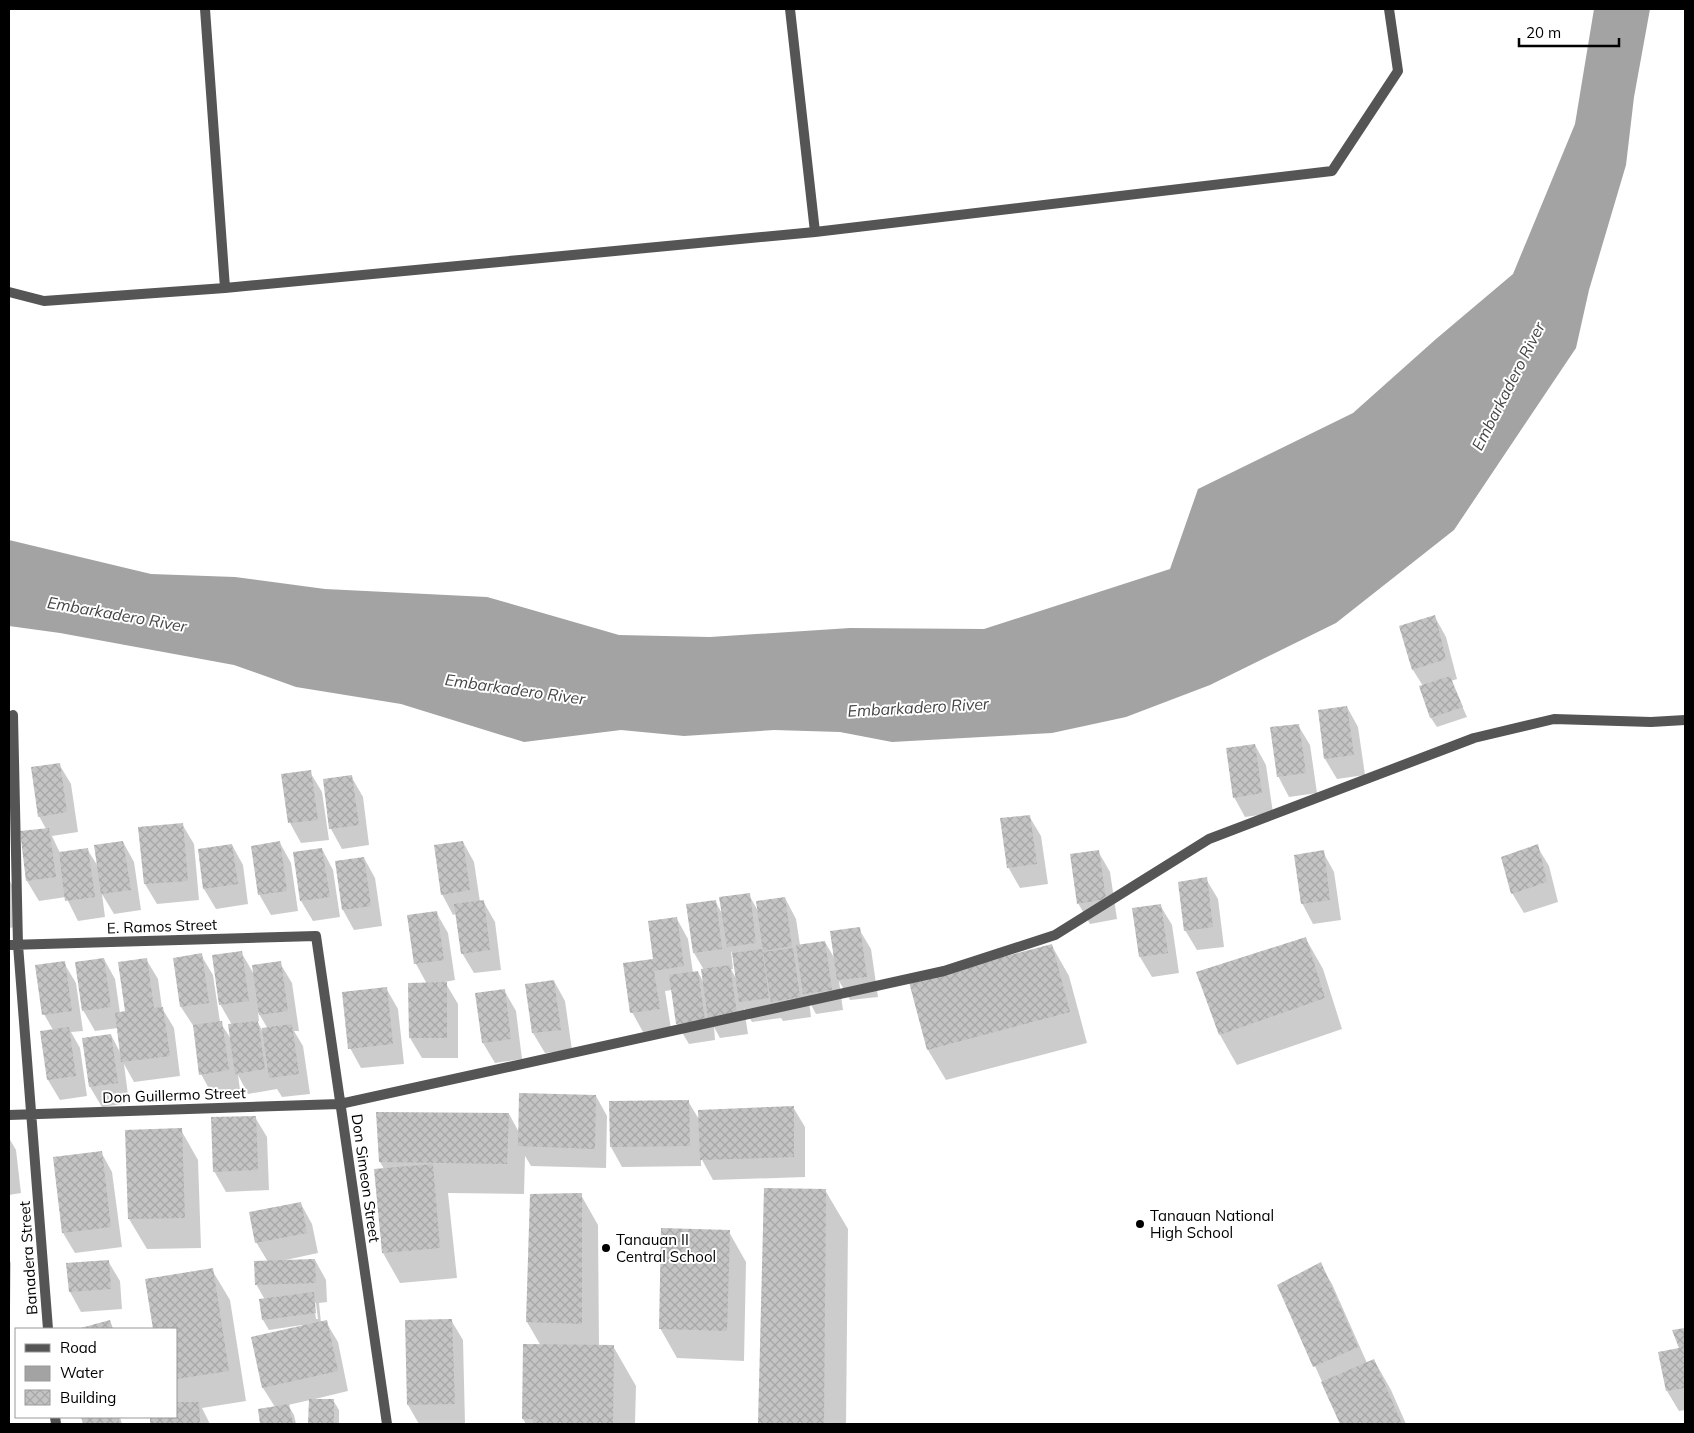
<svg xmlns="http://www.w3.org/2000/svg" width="1694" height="1433" font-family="Mulish,sans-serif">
<defs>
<pattern id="building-cross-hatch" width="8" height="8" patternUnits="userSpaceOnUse" patternTransform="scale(1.25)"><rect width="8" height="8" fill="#c4c4c4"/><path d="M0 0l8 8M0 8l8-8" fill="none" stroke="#a7a7a7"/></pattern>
</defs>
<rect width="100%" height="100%" fill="#fff"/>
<path fill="#a3a3a3" d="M1594 9H1650L1634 97 1626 165 1589 290 1576 348 1454 530 1336 623 1210 685 1126 717 1052 733 892 742 840 732 774 730 684 736 621 730 524 742 401 704 296 687 234 665 60 633 9 626V540L151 574 235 577 325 589 487 597 619 635 710 637 850 628 984 629 1170 569 1198 489 1353 413 1436 339 1513 274 1575 124Z"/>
<path fill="#0003" fill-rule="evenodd" d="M1435 617 1446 637 1457 679 1451 681 1467 717 1437 727 1431 718 1421 687 1423 686 1413 670 1401 627Z
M1347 707 1358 727 1365 775 1337 779 1325 759 1319 711Z
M1298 725 1310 745 1317 793 1289 797 1278 776Z
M1255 745 1266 765 1273 813 1245 817 1234 797Z
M59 764 71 784 78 832 52 836 60 853 87 849 99 868 123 842 134 862 141 910 114 914 102 894 105 917 78 921 66 897 39 901 27 881 46 829 39 816Z
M310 772 322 792 329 840 301 843 290 823 283 775Z
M351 776 363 797 369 845 342 849 331 829Z
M1029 816 1041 836 1048 884 1020 888 1008 867Z
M182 824 194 844 199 900 157 904 145 884Z
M463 842 474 862 480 902 483 901 495 922 501 970 474 973 462 953 456 914 453 915 442 894Z
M280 843 291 863 298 911 271 915 259 894Z
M232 845 243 865 248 904 216 909 204 889Z
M1537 846 1549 866 1558 902 1524 913 1512 893Z
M322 849 333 870 340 917 313 921 301 901Z
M1098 851 1110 872 1117 919 1090 924 1078 903Z
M1323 852 1334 872 1341 920 1313 924 1302 903Z
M364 858 375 878 382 926 354 930 343 910 336 862Z
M9 879 12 885 16 927 9 928Z
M1206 879 1218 899 1224 947 1197 950 1185 930Z
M749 895 758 911 785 898 796 919 800 945 825 942 836 961 859 929 871 949 878 997 850 1000 839 981 843 1010 816 1014 809 1001 811 1017 783 1021 781 1018 752 1022 744 1008 748 1034 720 1038 714 1027 715 1040 689 1044 677 1024 672 990 665 991 671 1029 643 1032 632 1012 677 919 688 939 693 973 698 972 704 983V970L694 953 715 901 723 915ZM731 951 734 957 737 980 731 969H733Z
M1160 905 1172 925 1179 973 1152 977 1140 957Z
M436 912 448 933 455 980 445 982 458 1004V1058H422L410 1038 427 984 416 964 409 916Z
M1306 939 1323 969 1342 1029 1237 1065 1220 1035Z
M1052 946 1069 976 1087 1043 946 1080 928 1050 911 982Z
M241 952 255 976 280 963 292 983 299 1031H294L303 1046 310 1094 282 1097 277 1089 248 1094 238 1075 240 1090 212 1094 201 1074 194 1027 181 1007 201 955 213 975 220 1022 231 1039 232 1025 220 1004ZM258 1012 268 1029 262 1030 257 1021H259Z
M104 959 115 979 120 1013H126L146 959 158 979 162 1008 174 1028 180 1076 134 1082 124 1064 129 1103 102 1107 90 1087 84 1039 111 1035 121 1054 118 1028 95 1031 83 1010Z
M64 963 76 983 83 1031 71 1032 80 1048 87 1096 60 1100 48 1080 53 1030 44 1014Z
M554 981 565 1001 572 1050 545 1053 533 1033Z
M386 988 398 1009 404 1064 361 1068 350 1048Z
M504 990 516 1011 522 1059 495 1063 483 1043Z
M596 1096 607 1116 606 1168 531 1166 525 1156 524 1194 448 1193 457 1278 400 1283 383 1253 384 1169 380 1162 377 1114H509L520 1134Z
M688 1101 700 1121 793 1107 805 1127V1177L713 1180 701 1158V1166L622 1167 611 1147Z
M255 1117 267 1137 269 1190 226 1192 214 1171Z
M181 1130 198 1160 201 1248 147 1249 129 1219 127 1131Z
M9 1138 16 1150 21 1193 9 1195Z
M101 1152 112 1172 122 1247 75 1253 63 1233Z
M765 1189 825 1190 848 1229 846 1424H760Z
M581 1195 598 1225 599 1346H613L636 1386 635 1424H526L523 1419 524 1346H541L527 1322Z
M301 1204 312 1224 318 1253 281 1261 315 1260 326 1280 327 1302 319 1303 321 1323 326 1322 338 1342 348 1391 315 1399 333 1400 339 1410V1424H310V1400L288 1405 294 1415 296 1424H262L259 1410 275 1407 263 1388 303 1327 302 1325 269 1330 263 1320 265 1300 256 1284 268 1262 256 1242ZM314 1303H316L318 1319H316Z
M729 1232 746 1262 744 1361 677 1358 660 1328Z
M9 1259 11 1263 10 1309H9Z
M108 1261 120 1281 122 1309 81 1312 70 1292 68 1264Z
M1320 1264 1332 1284 1367 1363 1374 1360 1391 1390 1406 1424H1341L1279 1286Z
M212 1270 230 1300 246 1401 202 1408 210 1424H151V1417H176V1329H154L146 1280Z
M451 1320 463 1340 465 1424H419L408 1405 406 1321Z
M1685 1329V1410L1679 1411 1667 1391 1681 1348 1674 1331Z
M82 1417H120L122 1424H84Z"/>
<path fill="url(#building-cross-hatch)" d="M1435 615 1446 659 1412 670 1399 626Z
M1450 676 1463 707 1430 718 1419 686Z
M1347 706 1354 755 1324 759 1318 710Z
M1299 724 1306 773 1277 777 1270 727Z
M1255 744 1262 793 1233 798 1226 748Z
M60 763 67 812 38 817 31 767Z
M311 770 318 820 288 823 281 774Z
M352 775 359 825 329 829 323 779Z
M1030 815 1037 864 1007 868 1000 818Z
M183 823 188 881 144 884 138 827Z
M49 828 56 877 26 881 20 831Z
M123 841 131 890 101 894 94 845Z
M280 841 287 891 258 895 251 846Z
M463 841 470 890 441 895 434 845Z
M232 844 238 884 203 889 198 849Z
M1538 844 1547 882 1511 894 1501 857Z
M88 848 95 897 65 901 59 852Z
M322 848 330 897 300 901 293 852Z
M1099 850 1106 899 1077 904 1070 854Z
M1324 850 1330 900 1301 904 1294 855Z
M364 857 371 906 342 910 335 861Z
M1207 877 1213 927 1184 931 1178 882Z
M750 893 756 943 727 947 719 897Z
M785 897 792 946 763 951 756 901Z
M484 900 490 950 461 954 454 904Z
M716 900 722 949 693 953 686 904Z
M1161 904 1168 953 1139 957 1132 908Z
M437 911 444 960 414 964 407 915Z
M677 917 684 966 654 971 660 1009 630 1013 623 963 653 959 648 921Z
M860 927 867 977 837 980 830 931Z
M1306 937 1325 998 1219 1035 1196 972Z
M825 941 832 990 803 994 796 945Z
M1052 944 1070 1012 927 1050 909 982Z
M793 948 800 997 771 1002 763 952Z
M762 949 769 998 739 1002 732 953Z
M242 951 249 1001 219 1005 212 955Z
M202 953 209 1003 180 1007 173 958Z
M104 958 111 1007 82 1011 75 962Z
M147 958 154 1008 163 1007 170 1056 121 1062 115 1013 125 1011 118 962Z
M65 961 72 1011 42 1015 35 965Z
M281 961 288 1011 259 1015 252 965Z
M730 965 737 1014 708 1019 701 969Z
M698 971 705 1020 676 1024 669 975Z
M554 980 561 1030 532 1033 525 984Z
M447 982V1038H409L408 983Z
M387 987 393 1044 348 1049 342 992Z
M505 989 511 1039 482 1043 475 993Z
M222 1021 229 1070 199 1075 193 1025Z
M258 1021 265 1069 235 1074 228 1024Z
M292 1024 299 1074 269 1078 262 1028Z
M69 1027 76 1076 47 1080 40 1031Z
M111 1034 118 1083 89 1087 82 1038Z
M519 1093 596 1095 595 1149 518 1146Z
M689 1100 690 1146 610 1147 609 1101Z
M794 1106V1157L700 1160 698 1110Z
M376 1112 509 1113 507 1164 379 1162Z
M256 1116 258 1170 213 1172 211 1117Z
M182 1128 185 1218 128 1219 125 1130Z
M102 1151 111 1227 62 1233 53 1157Z
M433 1164 440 1248 382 1253 374 1169Z
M764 1188 826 1189 824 1424H758Z
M582 1193V1324L526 1322 530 1194Z
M301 1202 307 1233 255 1243 249 1212Z
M661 1228 730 1230 727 1331 659 1329Z
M315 1259 316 1283 255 1285 254 1261Z
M109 1260 111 1289 69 1292 66 1263Z
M1321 1262 1358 1347 1313 1367 1277 1285Z
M213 1268 229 1371 176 1379V1329H153L145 1279Z
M314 1292 316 1313 262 1320 259 1299Z
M452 1319 455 1404 407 1405 405 1320Z
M110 1320 113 1329H77Z
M327 1320 338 1371 262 1388 251 1337Z
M1685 1328V1388L1666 1391 1658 1352 1679 1348 1672 1330Z
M523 1344 614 1345 613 1424H533V1419H522Z
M1374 1359 1402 1424H1340L1321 1382Z
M309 1399H334V1424H308Z
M176 1402H199L200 1424H150V1417H176Z
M289 1404 293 1424H260L258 1409Z
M81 1417H118L120 1424H83Z"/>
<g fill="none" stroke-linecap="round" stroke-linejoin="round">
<path stroke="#555" stroke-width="10" d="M205 9 225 288
M790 9 815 232
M9 292 44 301 225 288 815 232 1332 171 1398 71 1389 9
M13 715 18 945 48 1329
M9 945 316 936 387 1424
M9 1115 340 1104 944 971 1055 935 1209 839 1474 738 1554 719 1651 722 1685 720
M55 1417 56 1424"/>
</g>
<g fill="#000" stroke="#fff" stroke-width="2">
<circle cx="1140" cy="1224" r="5"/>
<circle cx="606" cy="1248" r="5"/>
</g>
<g text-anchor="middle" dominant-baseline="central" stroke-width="4" stroke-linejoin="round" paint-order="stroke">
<g font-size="15" fill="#000" stroke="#fff">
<text transform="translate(162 926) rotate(-2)">E. Ramos Street</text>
<text transform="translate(174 1095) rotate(-2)">Don Guillermo Street</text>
<text transform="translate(366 1178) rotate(82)">Don Simeon Street</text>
<text transform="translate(28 1258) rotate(-94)">Banadera Street</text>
</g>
<g font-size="15" fill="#000" stroke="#fff" text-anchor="start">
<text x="1150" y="1215">Tanauan National<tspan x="1150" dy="17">High School</tspan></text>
<text x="616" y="1239">Tanauan II<tspan x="616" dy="17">Central School</tspan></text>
</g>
<g font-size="16" font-style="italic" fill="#444" stroke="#fff">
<text transform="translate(1508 386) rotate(-63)">Embarkadero River</text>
<text transform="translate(117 614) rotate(10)">Embarkadero River</text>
<text transform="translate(515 689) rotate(8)">Embarkadero River</text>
<text transform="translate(918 707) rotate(-3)">Embarkadero River</text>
</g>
</g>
<rect width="1694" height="1433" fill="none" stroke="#000000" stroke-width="20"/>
<rect x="15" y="1328" width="162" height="90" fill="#ffffff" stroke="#999999"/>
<rect x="25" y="1344" width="25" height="8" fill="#555555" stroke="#999999"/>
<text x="60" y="1353" font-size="15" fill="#000000">Road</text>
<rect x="25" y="1366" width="25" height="15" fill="#a3a3a3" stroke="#999999"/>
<text x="60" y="1378" font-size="15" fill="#000000">Water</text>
<rect x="25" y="1390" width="25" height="15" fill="url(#building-cross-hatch)" stroke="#999999"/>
<text x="60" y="1403" font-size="15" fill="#000000">Building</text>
<path d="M1519 38v8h100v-8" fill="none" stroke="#000000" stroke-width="2.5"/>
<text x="1526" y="38" font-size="15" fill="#000000" stroke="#ffffff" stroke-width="4" paint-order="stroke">20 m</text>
</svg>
